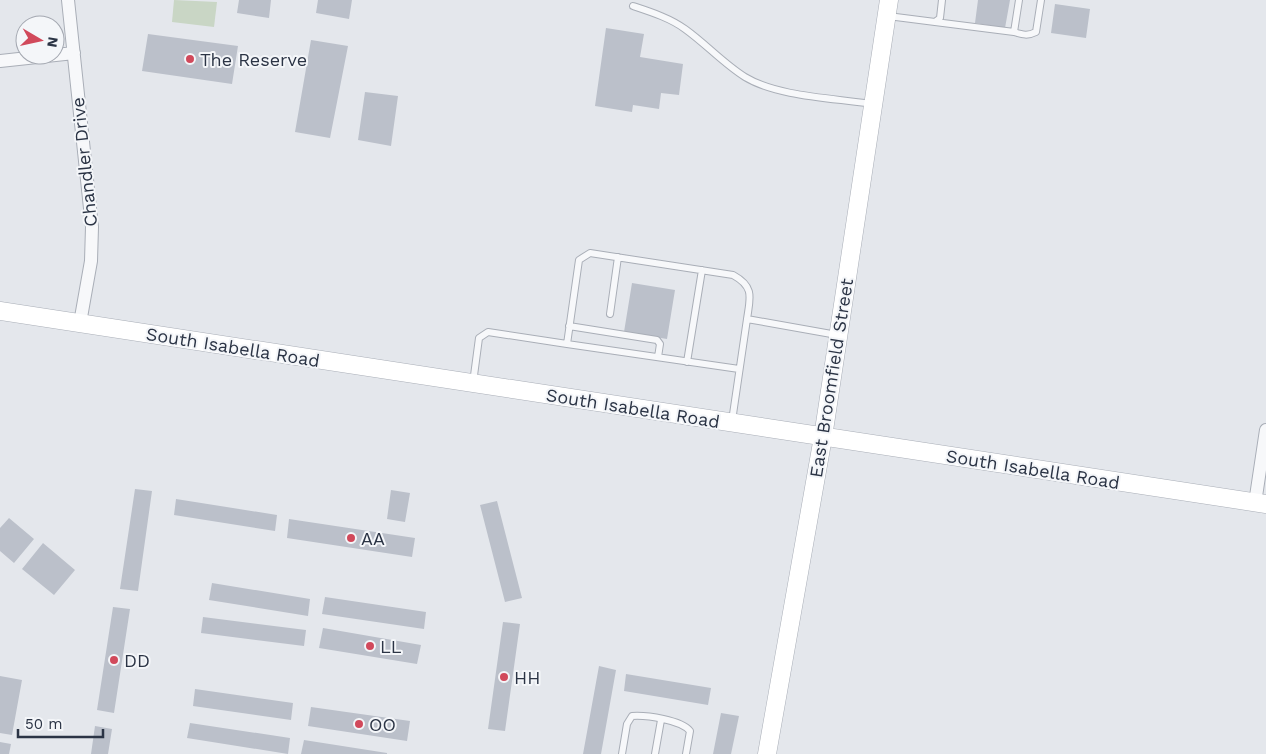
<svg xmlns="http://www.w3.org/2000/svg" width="1266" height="754" font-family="'Work Sans',sans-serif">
<rect width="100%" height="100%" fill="#e4e7ec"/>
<path fill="#c9d6c5" d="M174 0 217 2 214 27 172 22Z"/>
<path fill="#bbc0ca" d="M239 0H271L269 18 237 13Z
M318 0H352L349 19 316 13Z
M978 0H1010L1005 28 975 23Z
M1055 4 1090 9 1086 38 1051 33Z
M606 28 644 34 640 57 683 64 679 95 661 93 659 109 633 105 632 112 595 106Z
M148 34 238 46 232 84 142 71Z
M311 40 348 46 330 138 295 132Z
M365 92 398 96 391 146 358 140Z
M632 283 675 290 667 339 624 332Z
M135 489 152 491 138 591 120 589Z
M391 490 410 493 405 522 387 519Z
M176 499 277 515 275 531 174 515Z
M497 501 522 598 505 602 480 505Z
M9 518 34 539 14 563 0 551V528Z
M289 519 415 538 412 557 287 538Z
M43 543 75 570 54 595 22 569Z
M212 583 310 599 308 616 209 600Z
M325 597 426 612 424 629 322 614Z
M113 607 130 609 114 713 97 710Z
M203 617 306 630 304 646 201 633Z
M503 622 520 624 505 731 488 729Z
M323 628 421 645 417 664 319 648Z
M599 666 616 670 601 754H583Z
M626 674 711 688 708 705 624 691Z
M0 676 22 680 12 735 0 733Z
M195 689 293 703 291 720 193 706Z
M311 707 410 721 407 741 308 726Z
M721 713 739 716 731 754H713Z
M190 723 290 738 288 754 187 738Z
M95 726 112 729 108 754H91Z
M304 740 387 753V754H301Z
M0 742 11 744 9 754H0Z"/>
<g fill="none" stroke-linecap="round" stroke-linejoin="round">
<g stroke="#a9aeb7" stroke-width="8">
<path id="lane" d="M633 6C651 12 670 18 685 29 706 44 724 64 745 77 778 97 834 98 872 104
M888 16 935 22 940 18 942 0
M935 22 1014 32C1023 35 1028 36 1036 32L1041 0
M1014 32 1019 0
M610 314 618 257
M569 326 657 340 660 344 658 357
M567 344 739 369
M687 362 702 270
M473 383 479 338 488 332 567 344 579 260 590 253 733 275C755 287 750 298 747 319
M732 421 747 319 837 335
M622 754 627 724 632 716C647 715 681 720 690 731L686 754
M655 754 661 720"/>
</g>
<g stroke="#a9aeb7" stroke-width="14">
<path id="street" d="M68 0 92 227 91 261 80 323
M0 61 74 53
M1255 503 1266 430"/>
</g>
<g stroke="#a9aeb7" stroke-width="19">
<path id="secondary" d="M0 311 1266 504
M767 754 823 437 889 0"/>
</g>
<use href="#lane" stroke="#f7f8fa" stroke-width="6"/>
<use href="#street" stroke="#f7f8fa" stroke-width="12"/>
<use href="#secondary" stroke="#fff" stroke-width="18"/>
</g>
<g fill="#d1495b" stroke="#f4f6f9" stroke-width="2">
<circle cx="190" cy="59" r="5"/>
<circle cx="351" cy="538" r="5"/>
<circle cx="370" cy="646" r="5"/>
<circle cx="114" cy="660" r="5"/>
<circle cx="504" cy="677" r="5"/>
<circle cx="359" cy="724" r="5"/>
</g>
<g text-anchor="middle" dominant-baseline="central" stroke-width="4" stroke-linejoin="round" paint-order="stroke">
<g font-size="18" fill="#2b3445" stroke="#f4f6f9" text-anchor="start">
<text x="200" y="59">The Reserve</text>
<text x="361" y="538">AA</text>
<text x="380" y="646">LL</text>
<text x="124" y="660">DD</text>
<text x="514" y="677">HH</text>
<text x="369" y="724">OO</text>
</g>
<g font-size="18" fill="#2b3445" stroke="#f4f6f9">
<text transform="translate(84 162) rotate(-96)">Chandler Drive</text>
<text transform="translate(233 347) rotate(9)">South Isabella Road</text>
<text transform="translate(831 378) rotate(-81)">East Broomfield Street</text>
<text transform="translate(633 408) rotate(9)">South Isabella Road</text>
<text transform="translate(1033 469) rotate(9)">South Isabella Road</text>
</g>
</g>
<g transform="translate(40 40) rotate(99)"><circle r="24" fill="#f4f6f9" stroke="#a4a8b1"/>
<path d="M0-4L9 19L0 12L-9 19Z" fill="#d1495b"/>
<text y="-8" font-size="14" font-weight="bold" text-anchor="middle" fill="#2b3445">N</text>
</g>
<path d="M18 729v8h85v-8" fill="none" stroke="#2b3445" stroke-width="2.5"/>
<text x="25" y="729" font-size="15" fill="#2b3445" stroke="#f4f6f9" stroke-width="4" paint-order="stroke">50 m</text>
</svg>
